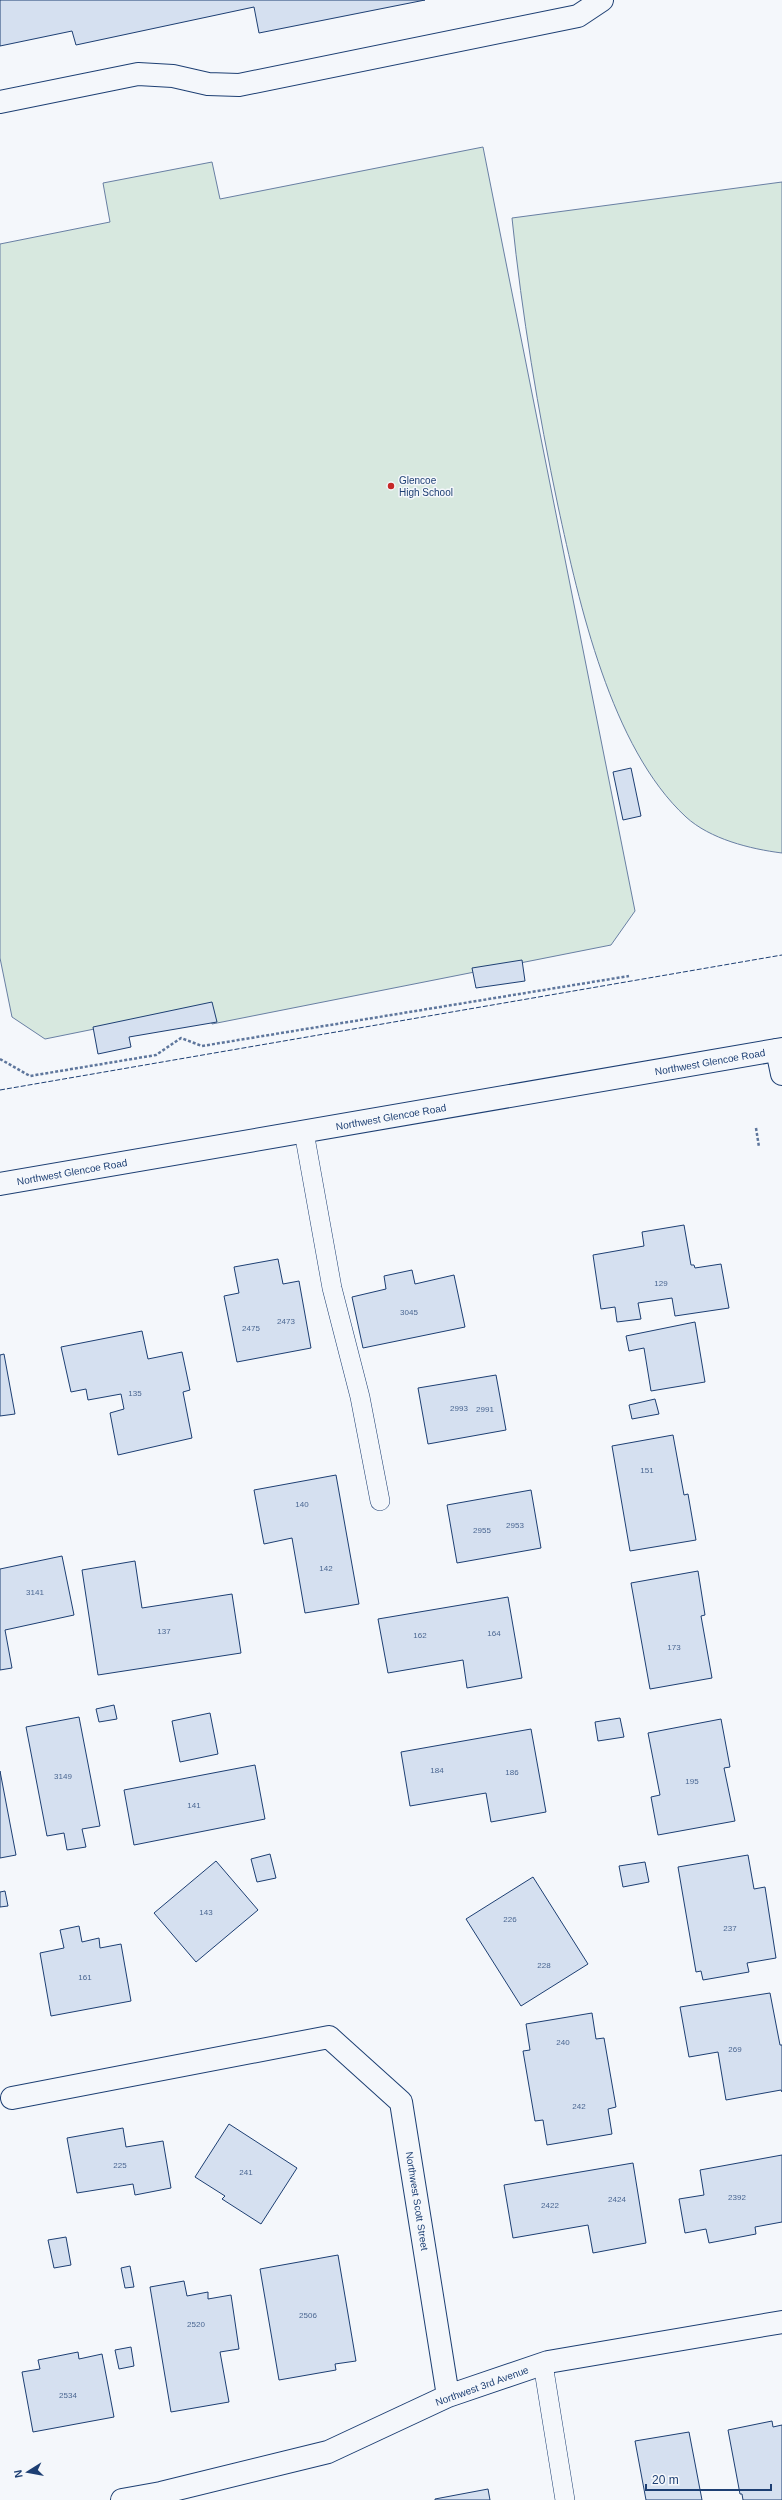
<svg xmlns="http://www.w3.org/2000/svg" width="782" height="2500" font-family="Helvetica,sans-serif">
<rect width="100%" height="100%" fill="#f4f7fb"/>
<path fill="#d7e8df" stroke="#687fa3" d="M483 147 635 911 611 945 212 1024 208 1006 45 1039 12 1017 0 958V244L110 222 103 183 212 162 220 199Z
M782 182V853C750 849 710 839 686 817 611 748 579 603 558 506 538 411 522 315 512 218Z"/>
<path fill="#d5e0f0" stroke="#1d3f73" d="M0 0H425L259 33 254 7 76 45 72 31 0 46Z
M631 768 641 816 623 820 613 772Z
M522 960 525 981 476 988 472 968Z
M212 1002 217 1022 129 1037 131 1047 98 1054 93 1027Z
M684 1225 691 1265H694L695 1268 721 1264 729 1308 675 1316 672 1298 638 1303 641 1319 617 1322 615 1307 601 1309 593 1255 644 1246 642 1232Z
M278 1259 283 1284 299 1281 311 1348 237 1362 224 1296 239 1293 234 1267Z
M412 1270 415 1284 454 1275 465 1327 363 1348 352 1297 386 1289 384 1276Z
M695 1322 705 1382 651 1391 644 1348 629 1351 626 1336Z
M142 1331 148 1359 182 1352 190 1390 183 1392 192 1438 118 1455 110 1413 124 1409 121 1394 88 1400 86 1389 71 1392 61 1347Z
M4 1354 15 1414 0 1416V1355Z
M496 1375 506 1430 428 1444 418 1388Z
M655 1399 659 1414 632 1419 629 1405Z
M673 1435 684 1495 688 1494 696 1540 630 1551 612 1446Z
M336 1475 359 1604 305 1613 292 1538 264 1544 254 1490Z
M531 1490 541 1548 457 1563 447 1505Z
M62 1556 74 1615 5 1630 12 1668 0 1670V1569Z
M135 1561 142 1608 232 1594 241 1653 98 1675 82 1570Z
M698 1571 705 1615 701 1616 712 1678 650 1689 631 1583Z
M508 1597 522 1678 467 1688 463 1660 388 1673 378 1619Z
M114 1705 117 1719 99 1722 96 1709Z
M210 1713 218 1754 180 1762 172 1721Z
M79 1717 100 1826 82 1829 86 1847 67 1850 64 1833 47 1836 26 1727Z
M620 1718 624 1737 598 1741 595 1722Z
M721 1719 730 1767 724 1768 735 1821 658 1835 651 1797 660 1795 648 1733Z
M531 1729 546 1812 491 1822 486 1793 410 1806 401 1752Z
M255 1765 265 1819 134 1845 124 1790Z
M0 1771 16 1855 0 1858Z
M270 1854 276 1878 257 1882 251 1859Z
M748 1855 754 1889 765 1887 776 1958 747 1963 749 1972 703 1980 701 1971 696 1972 678 1867Z
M216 1861 258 1910 196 1962 154 1913Z
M645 1862 649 1882 623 1887 619 1866Z
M533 1877 588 1964 521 2006 466 1919Z
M5 1891 8 1906 0 1907V1892Z
M79 1926 82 1942 99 1938 100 1948 121 1944 131 2001 51 2016 40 1953 64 1948 60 1930Z
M770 1993 780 2045H782V2092L781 2090 726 2100 718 2052 689 2057 680 2007Z
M592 2013 596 2039 604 2038 616 2107 608 2109 612 2134 547 2145 543 2120 535 2121 523 2051 530 2050 526 2024Z
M229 2124 297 2168 261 2224 222 2199 225 2196 195 2177Z
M123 2128 126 2147 163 2141 171 2188 135 2195 133 2184 77 2193 67 2138Z
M782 2155V2222L755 2227 756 2234 709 2243 706 2229 685 2233 679 2199 704 2195 700 2170Z
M633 2163 646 2243 593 2253 588 2225 513 2238 504 2185Z
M66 2237 71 2265 54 2268 48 2240Z
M338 2255 356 2361 335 2364 336 2370 279 2380 260 2269Z
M130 2266 134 2287 125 2288 121 2268Z
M184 2281 187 2296 208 2292V2299L231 2295 239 2349 220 2352 229 2402 171 2412 150 2287Z
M131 2347 134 2366 119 2369 115 2350Z
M78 2352 79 2359 102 2354 114 2417 33 2432 22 2372 40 2369 38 2360Z
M772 2421 773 2427 782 2425V2500H743L742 2494H740L728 2430Z
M689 2432 702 2500H646L635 2441Z
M488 2489 490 2500H435V2499Z"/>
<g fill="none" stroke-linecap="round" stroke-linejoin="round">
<g stroke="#1d3f73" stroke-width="20">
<path id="lane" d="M304 1132 332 1288 360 1397 380 1501
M543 2364 565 2500"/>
</g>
<g stroke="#1d3f73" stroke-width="24">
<path id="street" d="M0 102 138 74 173 76 208 84 239 85 578 16 602 0
M777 1050 782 1074
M12 2098 329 2037 401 2102 448 2396
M122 2500 161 2493 328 2452 448 2396 548 2362 782 2322"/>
</g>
<g stroke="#1d3f73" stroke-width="24">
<path id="primary" d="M0 1184 782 1049"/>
</g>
<path stroke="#5e769c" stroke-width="2.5" stroke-dasharray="3 2" stroke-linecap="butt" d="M0 1059 30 1076 156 1055 181 1038 202 1046 629 976
M756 1128 759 1147"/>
<use href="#lane" stroke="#f4f7fb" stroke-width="19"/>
<use href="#street" stroke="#f4f7fb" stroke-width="22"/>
<use href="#primary" stroke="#f4f7fb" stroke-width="22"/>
<path stroke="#1d3f73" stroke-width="1" stroke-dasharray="5 2" stroke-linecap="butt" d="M0 1090 782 955"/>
</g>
<circle fill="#c62828" stroke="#f4f7fb" stroke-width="1.5" cx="391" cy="486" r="4"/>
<g text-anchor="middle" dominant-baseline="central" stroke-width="3" stroke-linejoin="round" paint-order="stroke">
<g font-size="8" fill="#4b6792">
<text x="661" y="1283">129</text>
<text x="409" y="1312">3045</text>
<text x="286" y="1321">2473</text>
<text x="251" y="1328">2475</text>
<text x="135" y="1393">135</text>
<text x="459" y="1408">2993</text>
<text x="485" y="1409">2991</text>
<text x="647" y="1470">151</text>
<text x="302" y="1504">140</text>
<text x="515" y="1525">2953</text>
<text x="482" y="1530">2955</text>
<text x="326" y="1568">142</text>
<text x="35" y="1592">3141</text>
<text x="164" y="1631">137</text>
<text x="494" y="1633">164</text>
<text x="420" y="1635">162</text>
<text x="674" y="1647">173</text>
<text x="437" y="1770">184</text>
<text x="512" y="1772">186</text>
<text x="63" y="1776">3149</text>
<text x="692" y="1781">195</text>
<text x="194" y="1805">141</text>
<text x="206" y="1912">143</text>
<text x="510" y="1919">226</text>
<text x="730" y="1928">237</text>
<text x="544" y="1965">228</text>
<text x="85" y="1977">161</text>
<text x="563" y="2042">240</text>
<text x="735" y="2049">269</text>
<text x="579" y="2106">242</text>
<text x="120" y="2165">225</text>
<text x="246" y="2172">241</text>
<text x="737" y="2197">2392</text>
<text x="617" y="2199">2424</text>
<text x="550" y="2205">2422</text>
<text x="308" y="2315">2506</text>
<text x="196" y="2324">2520</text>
<text x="68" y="2395">2534</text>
</g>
<g font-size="10" fill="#1d3f73" stroke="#f4f7fb" text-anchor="start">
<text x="399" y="480">Glencoe<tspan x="399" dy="12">High School</tspan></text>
</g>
<g font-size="10" fill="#1d3f73" stroke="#f4f7fb">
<text transform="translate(710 1062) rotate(-10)">Northwest Glencoe Road</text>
<text transform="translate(391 1117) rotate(-10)">Northwest Glencoe Road</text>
<text transform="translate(72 1172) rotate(-10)">Northwest Glencoe Road</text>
<text transform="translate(417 2201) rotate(81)">Northwest Scott Street</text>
<text transform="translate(482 2386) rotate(-20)">Northwest 3rd Avenue</text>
</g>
</g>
<g transform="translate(28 2472) rotate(259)" stroke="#f4f7fb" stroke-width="3" paint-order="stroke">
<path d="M0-3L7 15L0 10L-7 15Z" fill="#1d3f73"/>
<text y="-6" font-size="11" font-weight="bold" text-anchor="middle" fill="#1d3f73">N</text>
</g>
<path d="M646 2484v6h125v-6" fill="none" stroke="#1d3f73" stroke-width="2"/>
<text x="652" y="2484" font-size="12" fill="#1d3f73" stroke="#f4f7fb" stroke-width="3" paint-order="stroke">20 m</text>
</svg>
